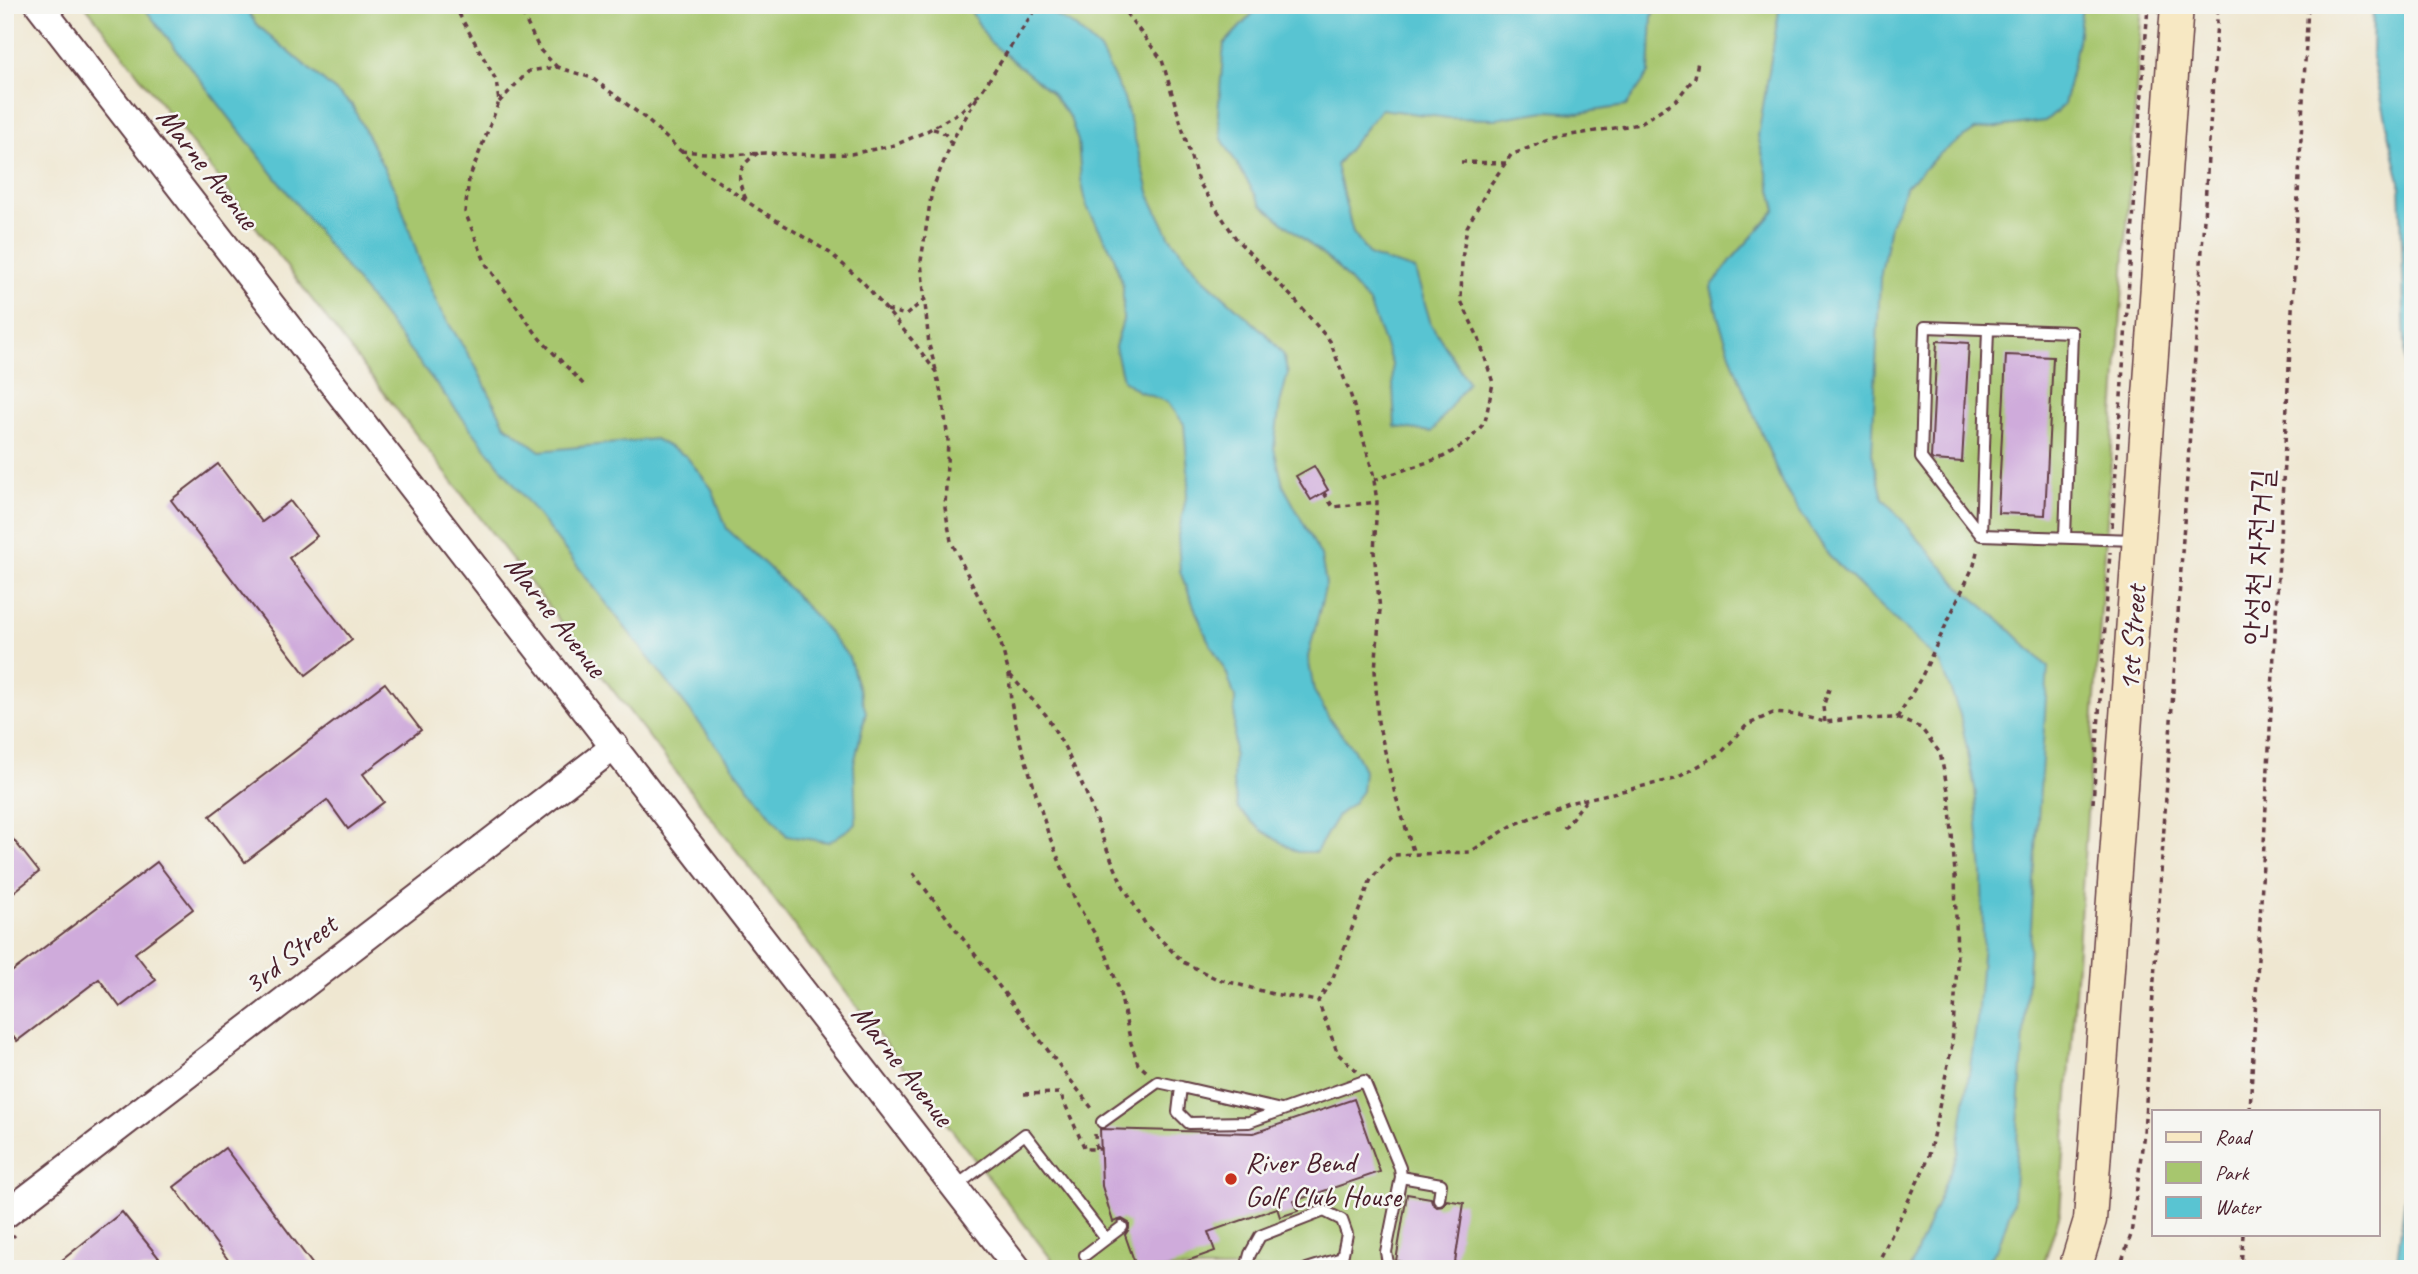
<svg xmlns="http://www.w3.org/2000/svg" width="2418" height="1274" font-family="Caveat,'Poor Story',sans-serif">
<rect width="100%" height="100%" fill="#f6f6f2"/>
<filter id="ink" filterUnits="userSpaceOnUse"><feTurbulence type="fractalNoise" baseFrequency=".0143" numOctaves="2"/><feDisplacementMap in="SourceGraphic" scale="14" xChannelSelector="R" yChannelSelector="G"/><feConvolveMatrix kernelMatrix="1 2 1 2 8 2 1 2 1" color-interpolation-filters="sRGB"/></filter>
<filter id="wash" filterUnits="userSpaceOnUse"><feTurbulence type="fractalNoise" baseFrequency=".00686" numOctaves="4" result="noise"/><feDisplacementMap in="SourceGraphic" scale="28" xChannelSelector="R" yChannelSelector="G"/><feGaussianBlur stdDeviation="1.57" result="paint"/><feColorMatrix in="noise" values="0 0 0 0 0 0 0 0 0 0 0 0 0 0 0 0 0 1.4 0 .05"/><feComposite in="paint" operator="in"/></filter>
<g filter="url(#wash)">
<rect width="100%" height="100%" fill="#efe7d1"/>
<path fill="#a7c66e" stroke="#78724c" stroke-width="2" d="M85 5H2142L2060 1213 2042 1269H1059Z"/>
<path fill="#59c4d2" stroke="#52727e" stroke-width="2" d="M142 5H244L256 24 352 105 398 196 423 271 439 308 475 365 505 425 540 451 655 439 686 456 712 489 727 529 768 567 815 616 849 657 866 712 854 764 856 824 829 842 787 836Z
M967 5H1037L1074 26 1100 50 1124 98 1151 199 1169 236 1202 277 1267 335 1283 354 1288 373 1280 404 1274 448 1283 485 1321 556 1326 584 1308 657 1314 691 1330 720 1353 748 1364 770 1362 791 1353 803 1338 815 1316 852H1297L1261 830 1238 809 1233 784 1235 698 1227 674 1207 638 1180 572 1178 536 1189 483 1184 424 1168 402 1138 391 1123 380 1115 347 1123 320V287L1113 254 1087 207 1081 179 1078 141 1070 118 1051 92 989 41Z
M1257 5H1656L1652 17 1649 73 1626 106 1579 113 1547 111 1494 119 1448 118 1381 109 1336 165 1353 233 1370 256 1415 270 1431 324 1468 382 1432 432 1395 427 1392 364 1369 303 1335 265 1261 204 1222 139 1218 114 1224 44 1254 12Z
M1780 5H2082L2078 41 2064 105 2045 121 1975 130 1938 155 1906 187 1890 225 1880 279 1872 453 1883 498 1959 586 2001 621 2048 667 2013 1202 1998 1248 1980 1269H1910L1957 1154 1977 1020 1983 942 1982 874 1975 788 1960 715 1941 664 1829 556 1782 483 1736 371 1719 320 1711 287 1733 258 1776 210 1758 136Z
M2373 5H2413V602L2400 182 2372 57Z
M2413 1131V1269H2396Z"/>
<g id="blocks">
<path fill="#cfabdb" d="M1937 341 1969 343 1962 462 1933 460 1931 458Z
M2006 355 2053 357 2045 515 1998 513Z
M218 464 262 522 290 501 317 536 289 558 352 640 306 675 171 500Z
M1314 466 1328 490 1311 500 1296 476Z
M385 683 421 730 363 774 384 802 348 829 327 800 245 862 210 816Z
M5 829 39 872 5 899Z
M157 862 193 909 135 953 156 980 120 1007 99 979 17 1041 5 1026V977Z
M1354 1099 1380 1172 1294 1201 1298 1211 1280 1217 1277 1208 1208 1232 1215 1251 1165 1269H1137L1125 1235 1129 1229V1223L1122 1219 1113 1222 1102 1186 1100 1129 1254 1133Z
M225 1148 316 1269H235L174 1187Z
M1407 1194 1431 1198 1432 1203 1437 1207 1443 1206 1447 1200 1464 1203 1454 1269H1413L1414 1264 1396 1261Z
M122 1212 163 1263 155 1269H51Z"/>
</g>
</g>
<g filter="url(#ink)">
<use href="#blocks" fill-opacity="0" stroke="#633d44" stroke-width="2"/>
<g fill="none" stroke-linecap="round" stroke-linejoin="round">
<g stroke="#633d44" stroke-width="14">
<path id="service" d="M1981 535 1921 458 1925 327 2072 332 2065 537
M1981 535 1988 329
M1981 535 2136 540
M1281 1110 1181 1087 1178 1112 1189 1123 1249 1122 1364 1081 1400 1168 1401 1177 1386 1252 1389 1269
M1102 1122 1158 1082 1181 1087
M1401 1177 1441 1184 1439 1199
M955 1187 1025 1134 1106 1239 1085 1255
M1106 1239 1122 1227
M1246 1269 1250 1254 1260 1236 1324 1211 1342 1220 1347 1234 1342 1258 1307 1269"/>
</g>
<g stroke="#633d44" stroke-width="30">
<path id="tertiary" d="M39 5 1018 1269
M5 1215 615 746"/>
</g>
<g stroke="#633d44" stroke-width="35">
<path id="secondary" d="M2075 1269 2090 1220 2177 5"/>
</g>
<path stroke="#633d44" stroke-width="3.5" stroke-dasharray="5 5" stroke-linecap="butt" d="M454 5 496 80 499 102 469 179 465 212 486 264 540 339 586 387
M518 5 540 50 557 67
M1120 5 1162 60 1198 181 1237 240 1293 298 1330 341 1351 396 1373 473 1377 502 1374 552 1380 610 1375 670 1378 722 1395 794 1414 854
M499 102 529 71 557 67 592 78 645 118 700 169 758 209 830 253 863 282 912 340 936 372 943 402 948 440 945 508 951 541 1000 640 1009 674 1011 702 1019 738 1048 833 1077 904 1105 951 1119 989 1131 1043 1138 1064 1147 1072
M933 129C942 131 948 134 950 143
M681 151 729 155 765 153 818 155 851 154 895 145 927 131 960 112 981 92 1038 5
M1461 162 1506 163
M746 199C735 177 738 166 758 153
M887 310 906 315 924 300
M936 370 929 345 921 261 932 190 954 137 978 96
M1374 480 1443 457 1468 442 1485 422 1493 383 1479 339 1461 301 1462 259 1467 227 1490 185 1511 155 1553 138 1639 124 1676 100 1695 77 1698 61
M1324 493 1333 507 1377 502
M2112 527 2148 5
M1010 675 1046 715 1065 748 1086 793 1104 842 1122 884 1146 925 1183 962 1215 978 1273 994 1318 1001
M1897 718 1921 678 1974 565 1978 547
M1825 722 1823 707 1829 689
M2093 803 2110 552
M1564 828 1587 799
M913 873 1094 1111
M1357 1071 1338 1054 1318 1001 1332 980 1371 879 1393 855 1470 852 1513 825 1568 803 1675 779 1720 754 1747 725 1773 713 1798 715 1825 722 1851 719 1897 718 1921 728 1940 753 1949 795 1955 873 1957 965 1952 1045 1928 1160 1875 1269
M1024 1094 1060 1093 1085 1149H1100
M2250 1111 2308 5
M1095 1134 1096 1149
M5 1243 15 1235
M2119 1269 2131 1235 2144 1132 2218 5
M2241 1269 2243 1234"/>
<use href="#service" stroke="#fff" stroke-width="10"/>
<use href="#tertiary" stroke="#fff" stroke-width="26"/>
<use href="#secondary" stroke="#f7e8c3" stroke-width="32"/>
</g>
</g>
<circle fill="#c8321e" stroke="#f6f6f2" stroke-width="2.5" cx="1231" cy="1179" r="7"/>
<g text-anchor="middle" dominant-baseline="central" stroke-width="5" stroke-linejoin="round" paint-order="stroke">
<g font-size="30" fill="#4a1f2b" stroke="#f6f6f2">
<text transform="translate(208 168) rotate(52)">Marne Avenue</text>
<text transform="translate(2258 557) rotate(-87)">안성천 자전거길</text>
<text transform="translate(556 616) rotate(52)">Marne Avenue</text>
<text transform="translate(2132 638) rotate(-86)">1st Street</text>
<text transform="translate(290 954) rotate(-38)">3rd Street</text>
<text transform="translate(903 1065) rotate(52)">Marne Avenue</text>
</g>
<g font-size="30" fill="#4a1f2b" stroke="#f6f6f2" text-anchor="start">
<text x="1245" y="1162">River Bend<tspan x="1245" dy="34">Golf Club House</tspan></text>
</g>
</g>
<rect width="2418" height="1274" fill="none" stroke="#f6f6f2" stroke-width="28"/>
<rect x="2152" y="1110" width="228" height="126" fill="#f6f6f2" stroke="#b1a0a2" stroke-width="2"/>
<rect x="2166" y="1132" width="35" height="10" fill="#f7e8c3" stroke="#b1a0a2" stroke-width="2"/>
<text x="2215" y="1144" font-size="21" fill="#4a1f2b">Road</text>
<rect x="2166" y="1162" width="35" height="21" fill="#a7c66e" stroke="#b1a0a2" stroke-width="2"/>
<text x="2215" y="1180" font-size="21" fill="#4a1f2b">Park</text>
<rect x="2166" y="1197" width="35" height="21" fill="#59c4d2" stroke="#b1a0a2" stroke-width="2"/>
<text x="2215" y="1214" font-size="21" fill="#4a1f2b">Water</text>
</svg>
